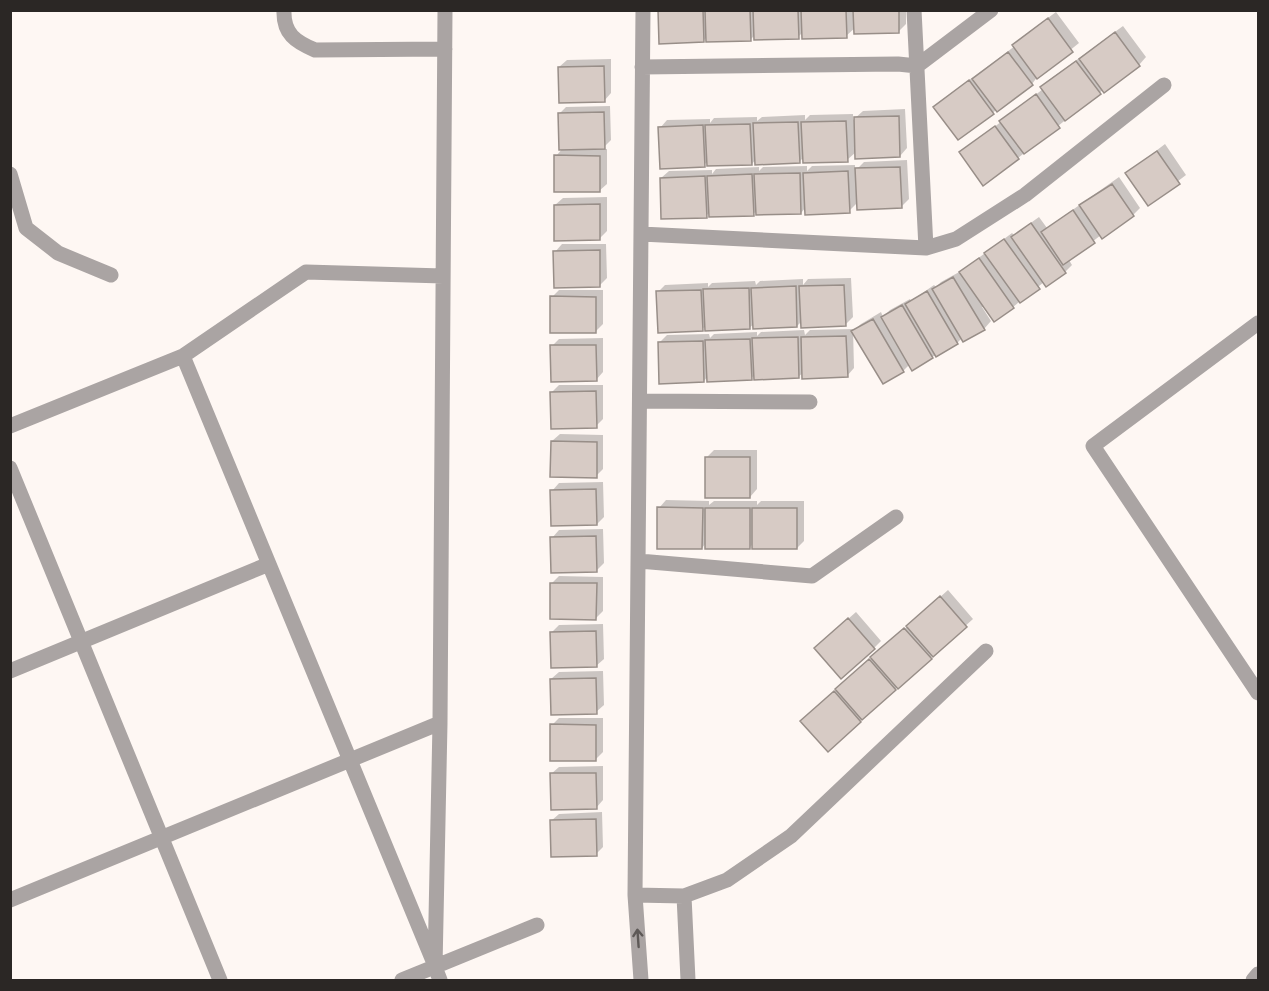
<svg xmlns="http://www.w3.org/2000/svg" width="1269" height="991" font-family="Inter,sans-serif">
<rect width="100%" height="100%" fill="#fef7f3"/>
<path fill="#0003" d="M659 10H906V24L899 31 856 27 846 36 803 32 798 37 755 35 751 39 708 36 703 41Z
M1056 12 1079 43 1038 76 1032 84 958 138 942 100 1015 46 1021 38Z
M1123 26 1146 57 1139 65 1103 90 1018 158 961 153 1043 89 1049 80Z
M611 59V93L604 101 559 67 567 60Z
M610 106 611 140 602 149H607V184L599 191 556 156 563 148 559 114 566 107Z
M905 109 907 148 900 156 856 152 847 160 804 157 799 162 756 159 752 164 708 161 704 165 660 128 667 120 710 119V123L714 118 757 117V121L762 117 805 115V120L810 115 853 114V120L863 111Z
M1165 144 1186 175 1148 204 1127 173Z
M907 160 909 199 901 207 858 202 849 211 806 207 801 213 758 210 753 214 710 212 706 216 661 178 669 171 712 170V174L716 169 759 167V171L763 167 807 166V171L812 166 855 165V171L864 162Z
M1119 177 1140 208 1133 215 1101 235 1069 260 1072 265 1065 272 1044 282 1013 307H982L991 321 984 329 962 338 957 343 932 357 910 364 903 371 853 331 861 324 881 312 883 317 890 310 910 299 911 301 934 285 936 287 941 282 961 271 1012 233 1014 235 1039 217 1047 228Z
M607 197V231L600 238 555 205 563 198Z
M562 244H606L607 278 600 285 555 252Z
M851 278 853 317 845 325 802 321 797 326 754 324 749 328 706 325 702 330 658 292 665 285 708 283V287L712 283 755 281 756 285 760 281 803 279V285L808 279Z
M559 290H603V324L595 332 552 297Z
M853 329 854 368 847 376 804 372 798 377 755 374 751 379 708 376 704 381 659 343 667 335 709 334 710 338 714 334 757 332V336L761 332 804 330 805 335 810 330Z
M603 338V372L596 380 552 346 559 339Z
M559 385H603V419L596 426 551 393Z
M560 434 603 435V469L596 476 552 441Z
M714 450H757V489L750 497 707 457Z
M603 482 604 517 597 524 552 491 559 483Z
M666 500 709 501V505L714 501H757V505L761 501H804V541L797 548 754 543 749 548 706 543 702 548 659 508Z
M603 529 604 563 597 570 552 538 559 530Z
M559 576 603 577V611L596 618 552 583Z
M948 590 973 619 860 721 809 714Z
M856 612 881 641 874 648 823 641Z
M603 624 604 659 596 666 552 632 559 625Z
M603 671 604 705 596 712 551 679 559 672Z
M559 718H603V752L595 760 552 725Z
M603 766V800L596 808 551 774 559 767Z
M602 812 603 847 596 854 551 821 559 814Z"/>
<path fill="#d7cbc5" stroke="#988e88" stroke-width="1.5" d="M658 10H703L704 42 659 44Z
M705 10H750L751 41 706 42Z
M753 10H798L799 39 754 40Z
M801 10H846L847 38 802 39Z
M853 10H899V33L854 34Z
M1048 18 1073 52 1037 79 1012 45Z
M1115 32 1140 66 1104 93 1079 59Z
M1008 52 1033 85 997 112 972 79Z
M1076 61 1101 94 1065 121 1040 87Z
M604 66 605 102 559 103 558 67Z
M969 80 994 114 958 140 933 107Z
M1036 94 1060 128 1024 154 999 121Z
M604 112 605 149 559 150 558 113Z
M899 116 900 157 855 159 854 117Z
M846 121 848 162 803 163 801 122Z
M798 122 800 163 755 165 753 123Z
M750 124 752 165 707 166 705 125Z
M703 125 705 167 660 169 658 127Z
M995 126 1019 159 983 186 959 152Z
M1157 151 1180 184 1148 206 1125 173Z
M554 155 600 156V192H554Z
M900 167 902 208 857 210 855 168Z
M848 171 850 213 805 215 803 173Z
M800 173 801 214 756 215 754 174Z
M752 174 754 216 709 217 707 176Z
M705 176 707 218 661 219 660 178Z
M1112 184 1134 216 1102 239 1079 205Z
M600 204V240L554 241V205Z
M1073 210 1095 243 1063 265 1041 232Z
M1031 223 1066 273 1046 287 1011 237Z
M1004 239 1040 289 1020 303 984 253Z
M600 250V287L554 288 553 251Z
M979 258 1014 308 994 322 959 272Z
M953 277 985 330 963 342 932 289Z
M844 285 846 326 801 328 799 286Z
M796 286 797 327 753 329 751 288Z
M749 288 750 329 705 331 703 289Z
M701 290 703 331 658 333 656 291Z
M927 291 958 344 936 357 905 304Z
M550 296 596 297V333H550Z
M902 305 933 358 912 371 881 317Z
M873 319 904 372 883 384 851 331Z
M846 336 848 377 802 379 801 337Z
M798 337 799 378 754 380 752 338Z
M750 339 752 380 707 382 705 340Z
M703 341 704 382 659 384 658 342Z
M550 345H596L597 381 551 382Z
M596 391 597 428 551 429 550 392Z
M551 441 597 442V478L550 477Z
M705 457H750V498H705Z
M596 489 597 525 551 526 550 490Z
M657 507 703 508 702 549H657Z
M705 508H750V549H705Z
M752 508H797V549H752Z
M596 536 597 572 551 573 550 537Z
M550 583H597L596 620 550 619Z
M940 596 967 627 933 657 906 626Z
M848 618 875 649 841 679 814 648Z
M904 628 932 659 898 689 870 657Z
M596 631 597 667 551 668 550 632Z
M869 659 896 690 862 720 835 689Z
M596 678 597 714 551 715 550 679Z
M834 691 861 722 828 752 800 721Z
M550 724 596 725V761H550Z
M550 773H596L597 809 551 810Z
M596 819 597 856 551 857 550 820Z"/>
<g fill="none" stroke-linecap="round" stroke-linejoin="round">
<path stroke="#aaa4a3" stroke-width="15" d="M284 10C283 34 296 42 315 50L445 49
M914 10 926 248
M642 67 898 64 917 66 991 10
M10 174 26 228 58 253 111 275
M641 234 926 248 956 239 1025 195 1164 85
M1258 323 1093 446 1258 693
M183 356 433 961
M640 401 810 402
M10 426 183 356 306 272 443 276
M10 468 220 980
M639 561 812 576 896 517
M10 671 269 564
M635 895 684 896 727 880 791 836 986 651
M684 896 688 980
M10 900 440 723
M402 980 537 925
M440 980 435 967 440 723 445 10
M641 980 635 895 643 10
M1253 980 1258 974"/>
</g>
<defs><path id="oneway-shaft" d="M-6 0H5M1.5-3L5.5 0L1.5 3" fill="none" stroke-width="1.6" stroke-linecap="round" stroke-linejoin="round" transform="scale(1.5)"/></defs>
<use stroke="#5e5957" href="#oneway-shaft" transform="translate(638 938) rotate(-94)"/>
<rect width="1269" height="991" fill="none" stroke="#2b2725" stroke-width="24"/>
</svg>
